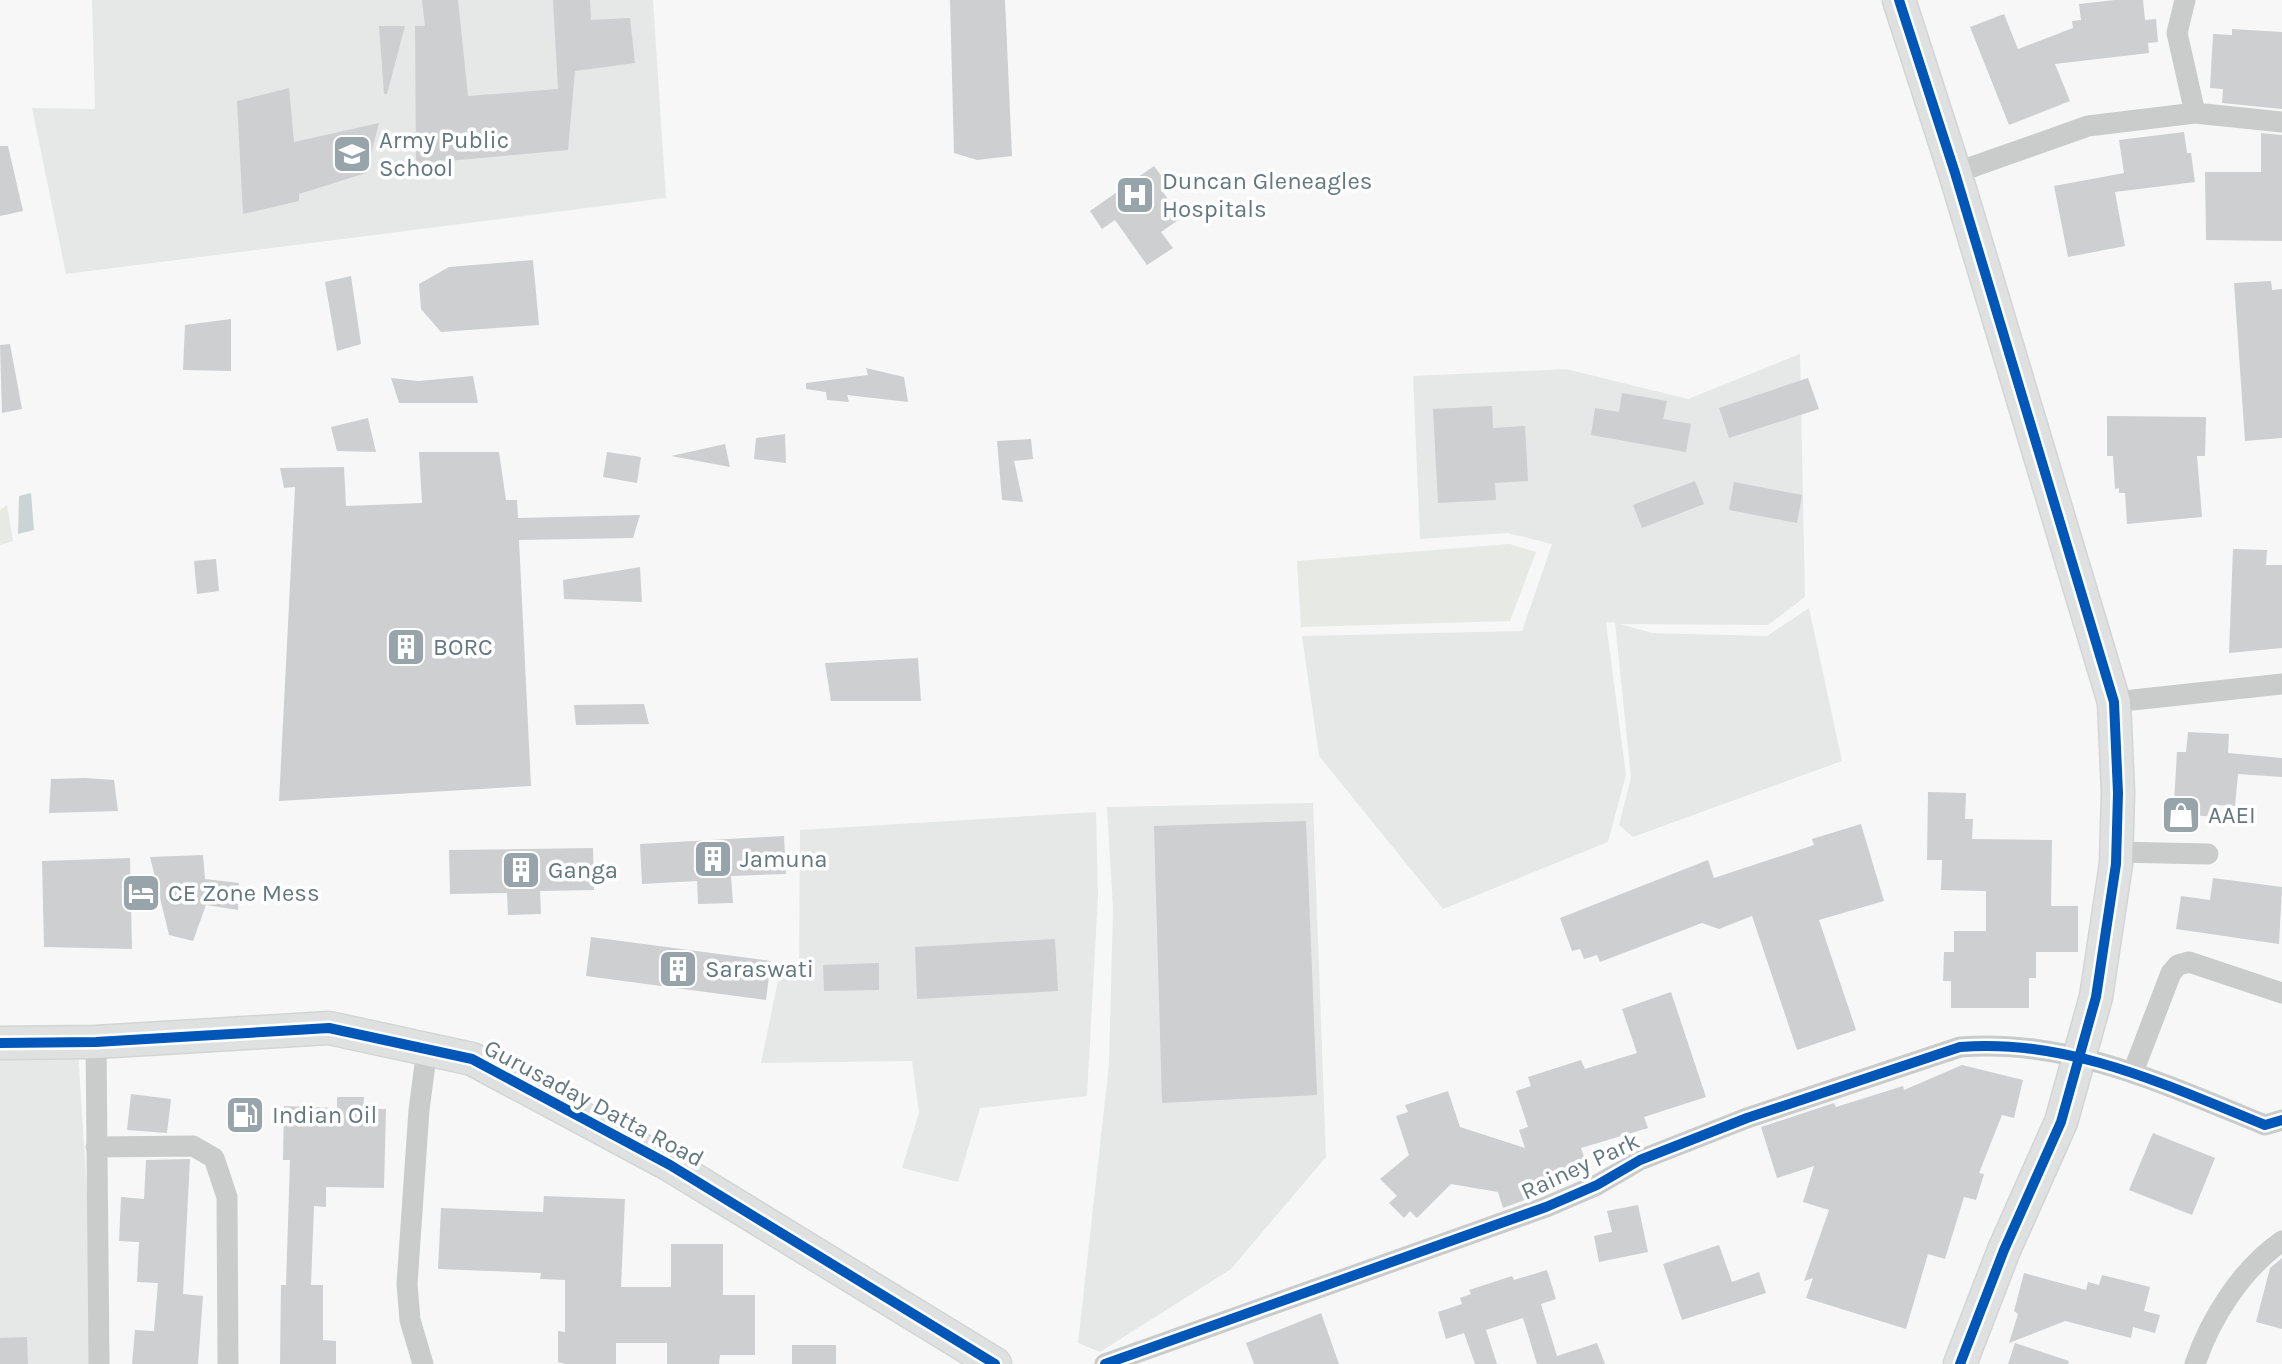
<svg xmlns="http://www.w3.org/2000/svg" width="2282" height="1364" font-family="Karla,sans-serif">
<rect width="100%" height="100%" fill="#f7f7f7"/>
<path fill="#e6e8e7" d="M92 0H653L666 198 66 274 32 108 95 109Z
M1800 354 1805 597 1768 625 1619 624 1653 633 1767 636 1809 608 1842 761 1633 837 1619 825 1631 777 1615 623 1606 622 1626 775 1608 842 1443 909 1319 756 1302 636 1522 631 1552 544 1508 533 1420 539 1413 376 1566 369 1688 399Z
M1313 803 1326 1157 1231 1269 1100 1352 1078 1343 1109 1064 1113 908 1107 807Z
M1096 812 1098 896 1087 1096 980 1108 958 1182 902 1168 919 1113 912 1061 761 1063 781 966 799 968 800 830Z
M78 1050 98 1364H0V1056Z"/>
<path fill="#e6e9e4" d="M7 505 13 541 0 545V510Z
M1509 544 1536 552 1510 621 1301 627 1297 561Z"/>
<path fill="#cad4d5" d="M31 493 34 530 18 534 19 496Z"/>
<path fill="#cdcfd0" d="M422 0H458L468 96 558 89 553 0H590L591 20 630 18 635 63 575 71 568 150 416 164 415 26H425Z
M950 0H1005L1012 156 977 160 954 153Z
M2115 0H2143L2145 20 2156 19 2158 42 2148 43 2149 53 2055 64 2070 101 2009 125 1970 27 2004 14 2018 49 2073 28 2072 21 2081 20 2079 4Z
M379 26H405L387 94H384Z
M2232 29 2282 32V109L2222 103 2223 89 2210 88 2213 34 2232 35Z
M289 88 294 142 379 123 366 173 299 194V201L243 214 237 101Z
M2184 132 2187 153H2191L2195 182 2115 192 2125 246 2068 257 2054 186 2124 173 2119 140Z
M2261 133 2282 135V241L2206 240 2205 172H2261Z
M0 146H8L23 211 0 216Z
M1154 166 1168 185 1161 189 1181 218 1161 232 1173 248 1147 265 1115 220 1102 229 1090 211Z
M533 260 539 325 441 332 421 309 419 284 449 267Z
M351 276 361 344 337 351 325 282Z
M2271 281 2272 290 2282 289V438L2245 441 2234 283Z
M231 319V371L183 370 185 325Z
M10 344 22 409 2 413 0 345Z
M866 368 904 377 908 402 847 395 849 402 827 400 826 392 806 389V383L868 375Z
M473 376 478 403H399L391 378 418 381Z
M1808 378 1819 409 1729 438 1719 408Z
M1622 393 1667 401 1663 419 1691 424 1686 452 1591 435 1595 408 1619 412Z
M1492 406 1493 428 1525 426 1528 481 1495 483 1496 500 1438 503 1433 409Z
M2107 416 2206 417 2205 456H2197L2202 517 2127 524 2125 493H2119V488L2115 489 2113 456H2107Z
M368 418 376 452 337 451 331 427Z
M785 434 786 463 754 459 756 438Z
M1031 439 1033 459 1014 461 1023 502 1002 500 997 441Z
M725 444 730 467 671 456Z
M419 452H499L506 500H517L518 518 640 515 633 538 519 540 531 786 279 801 295 487 284 488 280 468 344 467 346 506 422 503Z
M607 452 641 457 637 483 603 477Z
M1695 481 1704 504 1642 528 1633 505Z
M1734 482 1802 495 1797 523 1729 510Z
M2233 549 2267 550 2266 565H2282V648L2229 653Z
M216 559 219 591 197 594 194 561Z
M640 567 642 602 564 599 563 580Z
M918 658 921 701H831L825 663Z
M644 704 649 724 576 725 574 705Z
M2188 732 2229 734 2228 753 2282 758V777L2238 774 2235 806 2215 805V817L2193 815 2194 803 2174 802 2177 752H2186Z
M85 778 114 780 118 811 49 813 51 779Z
M1928 792 1966 793 1965 819H1973L1972 839 2052 840 2051 906H2078V952H2036V978H2029V1008H1951V981H1943L1944 952H1954V931H1986V891L1941 890 1942 860H1927Z
M1306 821 1317 1095 1162 1103 1154 826Z
M1861 824 1884 901 1819 920 1856 1030 1797 1050 1752 916 1719 929 1702 923 1600 962 1597 955 1584 959 1580 949 1572 951 1560 918 1708 860 1714 878 1814 845 1812 839Z
M784 836 786 874 731 876 733 903 698 904 697 881 642 884 640 844Z
M593 848 594 890 540 891 541 914 508 915 507 893 450 894 449 850Z
M203 855 205 879 239 883 238 910 206 905 193 941 169 935 150 857Z
M130 858 132 949 44 947 42 861Z
M2213 878 2282 887 2279 944 2176 929 2181 896 2210 900Z
M591 937 771 961 766 1000 586 976Z
M1055 939 1058 991 917 999 915 947Z
M879 963V990L824 991 823 965Z
M1671 992 1706 1097 1644 1117 1648 1128 1581 1148 1586 1163 1540 1179 1544 1193 1503 1208 1498 1192 1451 1184 1417 1218 1410 1211 1404 1218 1389 1203 1397 1196 1380 1179 1409 1155 1396 1116 1408 1112 1405 1105 1448 1091 1460 1127 1525 1148 1519 1130 1528 1127 1516 1091 1531 1086 1528 1077 1581 1060 1585 1069 1637 1053 1622 1009Z
M1962 1065 2023 1080 2014 1118 2002 1115 1979 1173 1984 1174 1976 1200 1964 1197 1945 1259 1928 1254 1906 1329 1806 1298 1813 1278 1804 1281 1829 1210 1803 1202 1814 1166 1777 1178 1761 1127 1834 1103 1836 1107 1903 1086 1904 1090Z
M131 1094 171 1099 167 1133 127 1130Z
M337 1097H364L363 1109H386L384 1188 326 1187V1207L314 1206 311 1285H323V1340L336 1341V1364H280L281 1285H286L290 1160H283L284 1106 337 1108Z
M2153 1133 2215 1158 2192 1215 2129 1190Z
M190 1159 183 1294 203 1296 198 1364H132L135 1330 154 1331 158 1283 137 1282 139 1242 119 1241 121 1197 144 1199 146 1160Z
M544 1196 625 1199 621 1287H671V1244H723V1295H755V1355H720L719 1364H667V1343H616V1364H565L558 1362V1331L565 1332V1280L540 1279 541 1273 438 1269 441 1208 543 1212Z
M1638 1205 1648 1252 1599 1262 1594 1236 1612 1232 1607 1211Z
M1719 1245 1732 1282 1759 1272 1766 1293 1682 1320 1663 1264Z
M2282 1258V1329L2256 1322 2270 1268Z
M1547 1270 1556 1299 1541 1304 1557 1356 1597 1343 1605 1364H1537L1523 1318 1486 1330 1497 1364H1475L1464 1333 1446 1339 1438 1312 1462 1304 1460 1298 1471 1294 1469 1290 1512 1276 1514 1280Z
M2024 1273 2086 1290 2088 1282 2099 1285 2102 1275 2150 1287 2144 1311 2160 1315 2155 1333 2133 1327 2131 1338 2065 1321 2009 1343 2018 1314 2014 1311Z
M1321 1313 1339 1364H1254L1246 1343Z
M27 1337 28 1364H0V1338Z
M2015 1343 2069 1361 2068 1364H2008Z
M792 1345H836V1364H792Z"/>
<g fill="none" stroke-linecap="round" stroke-linejoin="round">
<g stroke="#d3d4d5" stroke-width="35">
<path id="secondary" d="M1899 0 1955 173 2114 702 2118 793 2116 864 2096 997 2061 1122 2004 1250 1960 1364
M0 1043 96 1042 329 1028 472 1059 670 1165 995 1364"/>
</g>
<path stroke="#cacccc" stroke-width="21" d="M2185 0 2177 33 2195 113
M1955 173 2088 126 2195 113 2282 122
M2114 702 2282 684
M2116 852 2208 854
M96 1042 99 1364
M2133 1072 2171 973 2178 965 2189 962 2282 993
M96 1147 193 1146 214 1158 227 1197 228 1364
M423 1364 410 1320 407 1284 419 1110 427 1049
M1105 1364 1546 1207 1597 1185 1640 1160 1747 1118 1960 1047C2068 1038 2166 1085 2265 1125L2282 1120
M2195 1364C2211 1317 2242 1269 2282 1241"/>
<use href="#secondary" stroke="#dfe0e0" stroke-width="32"/>
<g stroke="#fff" stroke-width="15">
<path id="cycleway" d="M1899 0 1955 173 2114 702 2118 793 2116 864 2096 997 2061 1122 2004 1250 1960 1364
M0 1043 96 1042 329 1028 472 1059 670 1165 995 1364
M1105 1364 1546 1207 1597 1185 1640 1160 1747 1118 1960 1047C2068 1038 2166 1085 2265 1125L2282 1120"/>
</g>
<use href="#cycleway" stroke="#0057b8" stroke-width="10"/>
</g>
<defs>
<g id="school-square" transform="scale(2.0125)"><rect x="-9" y="-9" width="18" height="18" rx="4" fill="#97a4aa" stroke="#fff"/><path d="M0-5L7-2L0 1L-7-2ZM-4 1L0 2.5L4 1V4Q0 6-4 4Z" fill="#fff"/></g>
<g id="hospital-square" transform="scale(2.0125)"><rect x="-9" y="-9" width="18" height="18" rx="4" fill="#97a4aa" stroke="#fff"/><path d="M-5-5h3v3.5h4V-5h3V5h-3V1.5h-4V5h-3Z" fill="#fff"/></g>
<g id="building-square" transform="scale(2.0125)"><rect x="-9" y="-9" width="18" height="18" rx="4" fill="#97a4aa" stroke="#fff"/><path d="M-4-6H4V6H1V3H-1V6H-4ZM-2.5-4.3h1.7v1.8h-1.7ZM.8-4.3h1.7v1.8H.8ZM-2.5-1h1.7V.8h-1.7ZM.8-1h1.7V.8H.8Z" fill="#fff"/></g>
<g id="shop-square" transform="scale(2.0125)"><rect x="-9" y="-9" width="18" height="18" rx="4" fill="#97a4aa" stroke="#fff"/><path d="M-5-2.5h2.3a2.7 3.5 0 0 1 5.4 0H5L5.5 6h-11ZM-1.5-2.5h3a1.5 2.3 0 0 0-3 0Z" fill="#fff"/></g>
<g id="hotel-square" transform="scale(2.0125)"><rect x="-9" y="-9" width="18" height="18" rx="4" fill="#97a4aa" stroke="#fff"/><path d="M-6-4.5h1.5V1H6V5H4.5V3h-9V5H-6ZM-4 0a1.8 1.8 0 1 1 3.6 0ZM.5 0V-2.5h3Q6-2.5 6 0Z" fill="#fff"/></g>
<g id="fuel-square" transform="scale(2.0125)"><rect x="-9" y="-9" width="18" height="18" rx="4" fill="#97a4aa" stroke="#fff"/><path d="M-5.5-6h7V0h2V4h1.3V-2.5L3-4.5l.8-.8L6-3V5H2.5V1h-1V6h-7ZM-4.2-4.7v3.2H.2V-4.7Z" fill="#fff"/></g>
</defs>
<g fill-rule="evenodd">
<use href="#school-square" x="352" y="154"/>
<use href="#hospital-square" x="1135" y="195"/>
<use href="#building-square" x="406" y="647"/>
<use href="#shop-square" x="2181" y="815"/>
<use href="#building-square" x="713" y="859"/>
<use href="#building-square" x="521" y="870"/>
<use href="#hotel-square" x="141" y="893"/>
<use href="#building-square" x="678" y="969"/>
<use href="#fuel-square" x="245" y="1115"/>
</g>
<g text-anchor="middle" dominant-baseline="central" stroke-width="7" stroke-linejoin="round" paint-order="stroke">
<g font-size="24" fill="#647880" stroke="#fff" text-anchor="start">
<text x="379" y="140">Army Public<tspan x="379" dy="28">School</tspan></text>
<text x="1162" y="181">Duncan Gleneagles<tspan x="1162" dy="28">Hospitals</tspan></text>
<text x="433" y="647">BORC</text>
<text x="2208" y="815">AAEI</text>
<text x="740" y="859">Jamuna</text>
<text x="548" y="870">Ganga</text>
<text x="168" y="893">CE Zone Mess</text>
<text x="705" y="969">Saraswati</text>
<text x="272" y="1115">Indian Oil</text>
</g>
<g font-size="24" fill="#647880" stroke="#fff">
<text transform="translate(594 1103) rotate(28)">Gurusaday Datta Road</text>
<text transform="translate(1580 1166) rotate(-25)">Rainey Park</text>
</g>
</g>
</svg>
